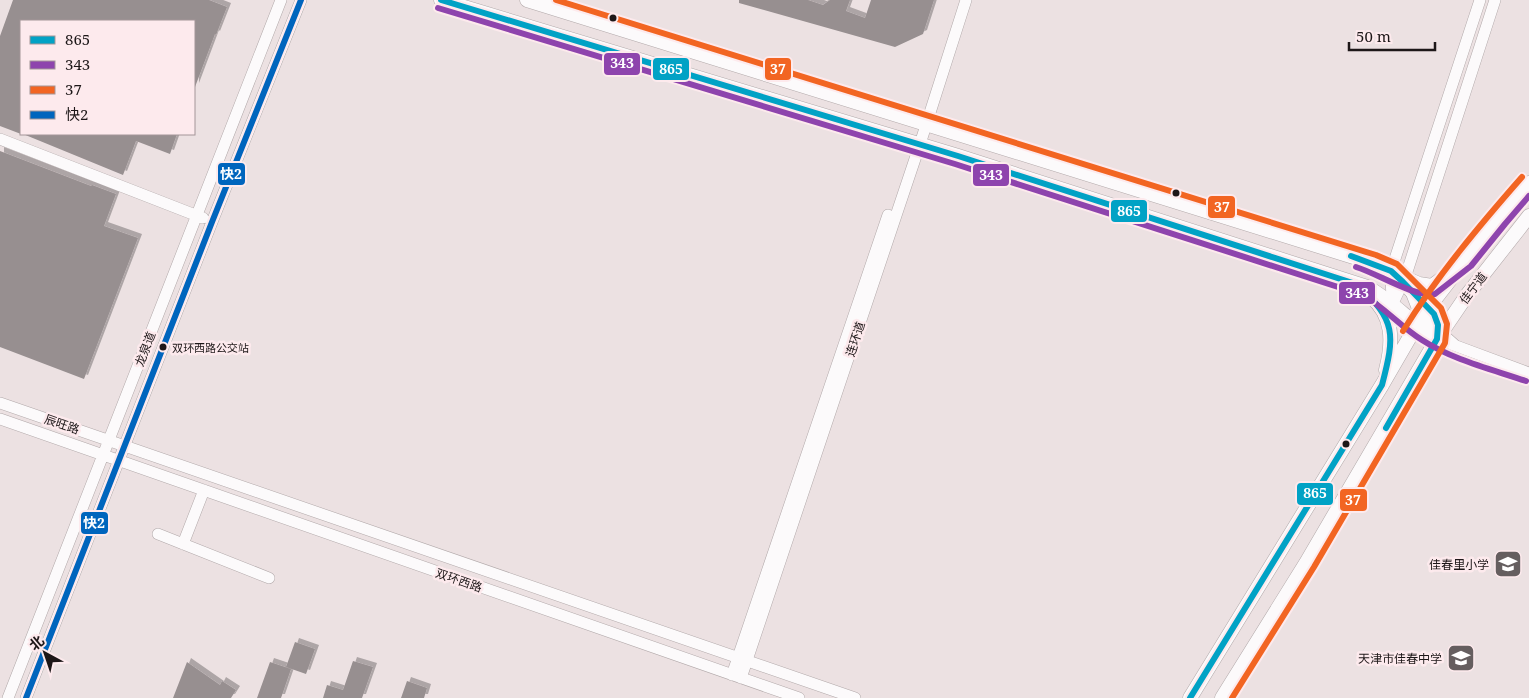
<svg xmlns="http://www.w3.org/2000/svg" width="1529" height="698" font-family="'Noto Serif','Noto Sans SC',serif">
<defs>
<filter id="shadow"><feDropShadow dx="4" dy="-4" stdDeviation="0" flood-color="#0004"/></filter>
</defs>
<rect width="100%" height="100%" fill="#ece1e2"/>
<path fill="#978f90" filter="url(#shadow)" d="M13 0H209L227 7 216 35 215 34 195 87 194 21H21V134L0 126V36Z
M739 0H808L823 5 830 0H850L846 11 865 18 871 0H934L923 34 895 47 739 3Z
M23 134H177L170 154 136 141 123 175Z
M0 151 91 186 92 185 116 194 104 226 138 238 84 379 0 347Z
M295 642 315 649 306 674 286 667Z
M353 661 373 667 362 698H323L327 685 343 690Z
M187 662 220 685 222 681 236 690 231 698H173Z
M270 662 291 669 281 698H257Z
M407 681 427 688 424 698H401Z"/>
<g fill="none" stroke-linecap="round" stroke-linejoin="round">
<g stroke="#b1a8a9" stroke-width="12">
<path id="minor" d="M0 139 203 218
M1411 292 1418 310 1422 316 1456 346
M1392 304 1391 271 1480 0
M1392 305 1405 278 1495 0
M1451 344 1529 373
M0 403 855 698
M0 419 799 698
M158 534 269 578
M183 544 204 490
M732 675 888 215
M741 678 920 144 966 0
M8 698 281 0
M26 698 212 222 301 0"/>
</g>
<g stroke="#b1a8a9" stroke-width="15">
<path id="major" d="M441 0 958 156 1367 287C1393 301 1412 325 1437 339
M527 0 1373 263 1391 271 1428 307 1434 314 1438 325 1437 339
M1403 277 1419 284 1432 286 1448 274
M1370 296C1394 315 1393 343 1386 370
M1190 698 1382 385 1422 316 1498 218 1529 183
M1222 698 1306 563 1437 339 1467 295 1529 216"/>
</g>
<use href="#minor" stroke="#fcfafb" stroke-width="11"/>
<use href="#major" stroke="#fcfafb" stroke-width="14"/>
<g stroke="#fdeaed" stroke-width="10">
<path id="bus-1" d="M441 0 958 156 1356 284C1397 320 1395 335 1382 385L1190 698
M1351 256 1391 271 1403 282 1434 314 1438 325 1437 339 1386 428"/>
</g>
<g stroke="#fdeaed" stroke-width="10">
<path id="bus-2" d="M438 8 955 164 1363 295C1385 308 1401 327 1422 340 1453 360 1491 369 1526 381
M1356 267C1379 274 1413 297 1435 294L1471 266 1505 224 1529 196"/>
</g>
<g stroke="#fdeaed" stroke-width="10">
<path id="bus-3" d="M556 0 1376 255 1397 264 1441 308 1447 324 1445 343 1314 567 1232 698
M1403 331C1437 276 1479 226 1522 177"/>
</g>
<g stroke="#fdeaed" stroke-width="10">
<path id="bus-4" d="M26 698 212 222 301 0"/>
</g>
<use href="#bus-1" stroke="#01a2c5" stroke-width="6"/>
<use href="#bus-2" stroke="#8e44ad" stroke-width="6"/>
<use href="#bus-3" stroke="#f26522" stroke-width="6"/>
<use href="#bus-4" stroke="#0065bd" stroke-width="6"/>
</g>
<defs>
<g id="school-square" transform="scale(1.4375)"><rect x="-9" y="-9" width="18" height="18" rx="4" fill="#655e5f" stroke="#fdeaed"/><path d="M0-5L7-2L0 1L-7-2ZM-4 1L0 2.5L4 1V4Q0 6-4 4Z" fill="#fff"/></g>
</defs>
<g fill-rule="evenodd">
<use href="#school-square" x="1508" y="564"/>
<use href="#school-square" x="1461" y="658"/>
</g>
<g fill="#1d1718" stroke="#fdeaed" stroke-width="2">
<circle cx="613" cy="18" r="4.5"/>
<circle cx="1176" cy="193" r="4.5"/>
<circle cx="163" cy="347" r="4.5"/>
<circle cx="1346" cy="444" r="4.5"/>
</g>
<g text-anchor="middle" dominant-baseline="central" stroke-width="5" stroke-linejoin="round" paint-order="stroke">
<g font-size="11" fill="#1d1718" stroke="#fdeaed" text-anchor="start">
<text x="172" y="347">双环西路公交站</text>
</g>
<g font-size="12" fill="#1d1718" stroke="#fdeaed">
<text transform="translate(1473 288) rotate(-53)">佳宁道</text>
<text transform="translate(855 339) rotate(-72)">连环道</text>
<text transform="translate(145 349) rotate(-69)">龙泉道</text>
<text transform="translate(62 424) rotate(19)">辰旺路</text>
<text transform="translate(459 580) rotate(19)">双环西路</text>
</g>
<g font-size="12" fill="#1d1718" stroke="#fdeaed" text-anchor="end">
<text x="1489" y="564">佳春里小学</text>
<text x="1442" y="658">天津市佳春中学</text>
</g>
</g>
<g stroke="#fdeaed" stroke-width="2">
<rect x="603" y="52" width="38" height="24" rx="5" fill="#8e44ad"/>
<rect x="764" y="57" width="28" height="24" rx="5" fill="#f26522"/>
<rect x="652" y="57" width="38" height="24" rx="5" fill="#01a2c5"/>
<rect x="217" y="162" width="29" height="24" rx="5" fill="#0065bd"/>
<rect x="972" y="163" width="38" height="24" rx="5" fill="#8e44ad"/>
<rect x="1207" y="195" width="29" height="24" rx="5" fill="#f26522"/>
<rect x="1110" y="199" width="38" height="24" rx="5" fill="#01a2c5"/>
<rect x="1338" y="281" width="38" height="24" rx="5" fill="#8e44ad"/>
<rect x="1296" y="482" width="38" height="24" rx="5" fill="#01a2c5"/>
<rect x="1339" y="488" width="29" height="24" rx="5" fill="#f26522"/>
<rect x="80" y="511" width="29" height="24" rx="5" fill="#0065bd"/>
</g>
<g font-size="14" text-anchor="middle" font-weight="bold" fill="#fff">
<text x="622" y="68">343</text>
<text x="778" y="74">37</text>
<text x="671" y="74">865</text>
<text x="231" y="179">快2</text>
<text x="991" y="180">343</text>
<text x="1222" y="212">37</text>
<text x="1129" y="216">865</text>
<text x="1357" y="298">343</text>
<text x="1315" y="498">865</text>
<text x="1353" y="505">37</text>
<text x="94" y="528">快2</text>
</g>
<rect x="20" y="20" width="175" height="115" fill="#fdeaed" stroke="#a39698"/>
<rect x="30" y="36" width="25" height="8" fill="#01a2c5" stroke="#a39698"/>
<text x="65" y="45" font-size="15" fill="#1d1718">865</text>
<rect x="30" y="61" width="25" height="8" fill="#8e44ad" stroke="#a39698"/>
<text x="65" y="70" font-size="15" fill="#1d1718">343</text>
<rect x="30" y="86" width="25" height="8" fill="#f26522" stroke="#a39698"/>
<text x="65" y="95" font-size="15" fill="#1d1718">37</text>
<rect x="30" y="111" width="25" height="8" fill="#0065bd" stroke="#a39698"/>
<text x="65" y="120" font-size="15" fill="#1d1718">快2</text>
<g transform="translate(45 653) rotate(320)" stroke="#fdeaed" stroke-width="4" paint-order="stroke">
<path d="M0-4L9 19L0 12L-9 19Z" fill="#1d1718"/>
<text y="-8" font-size="14" font-weight="bold" text-anchor="middle" fill="#1d1718">北</text>
</g>
<path d="M1349 42v8h86v-8" fill="none" stroke="#1d1718" stroke-width="2.5"/>
<text x="1356" y="42" font-size="15" fill="#1d1718" stroke="#fdeaed" stroke-width="4" paint-order="stroke">50 m</text>
</svg>
